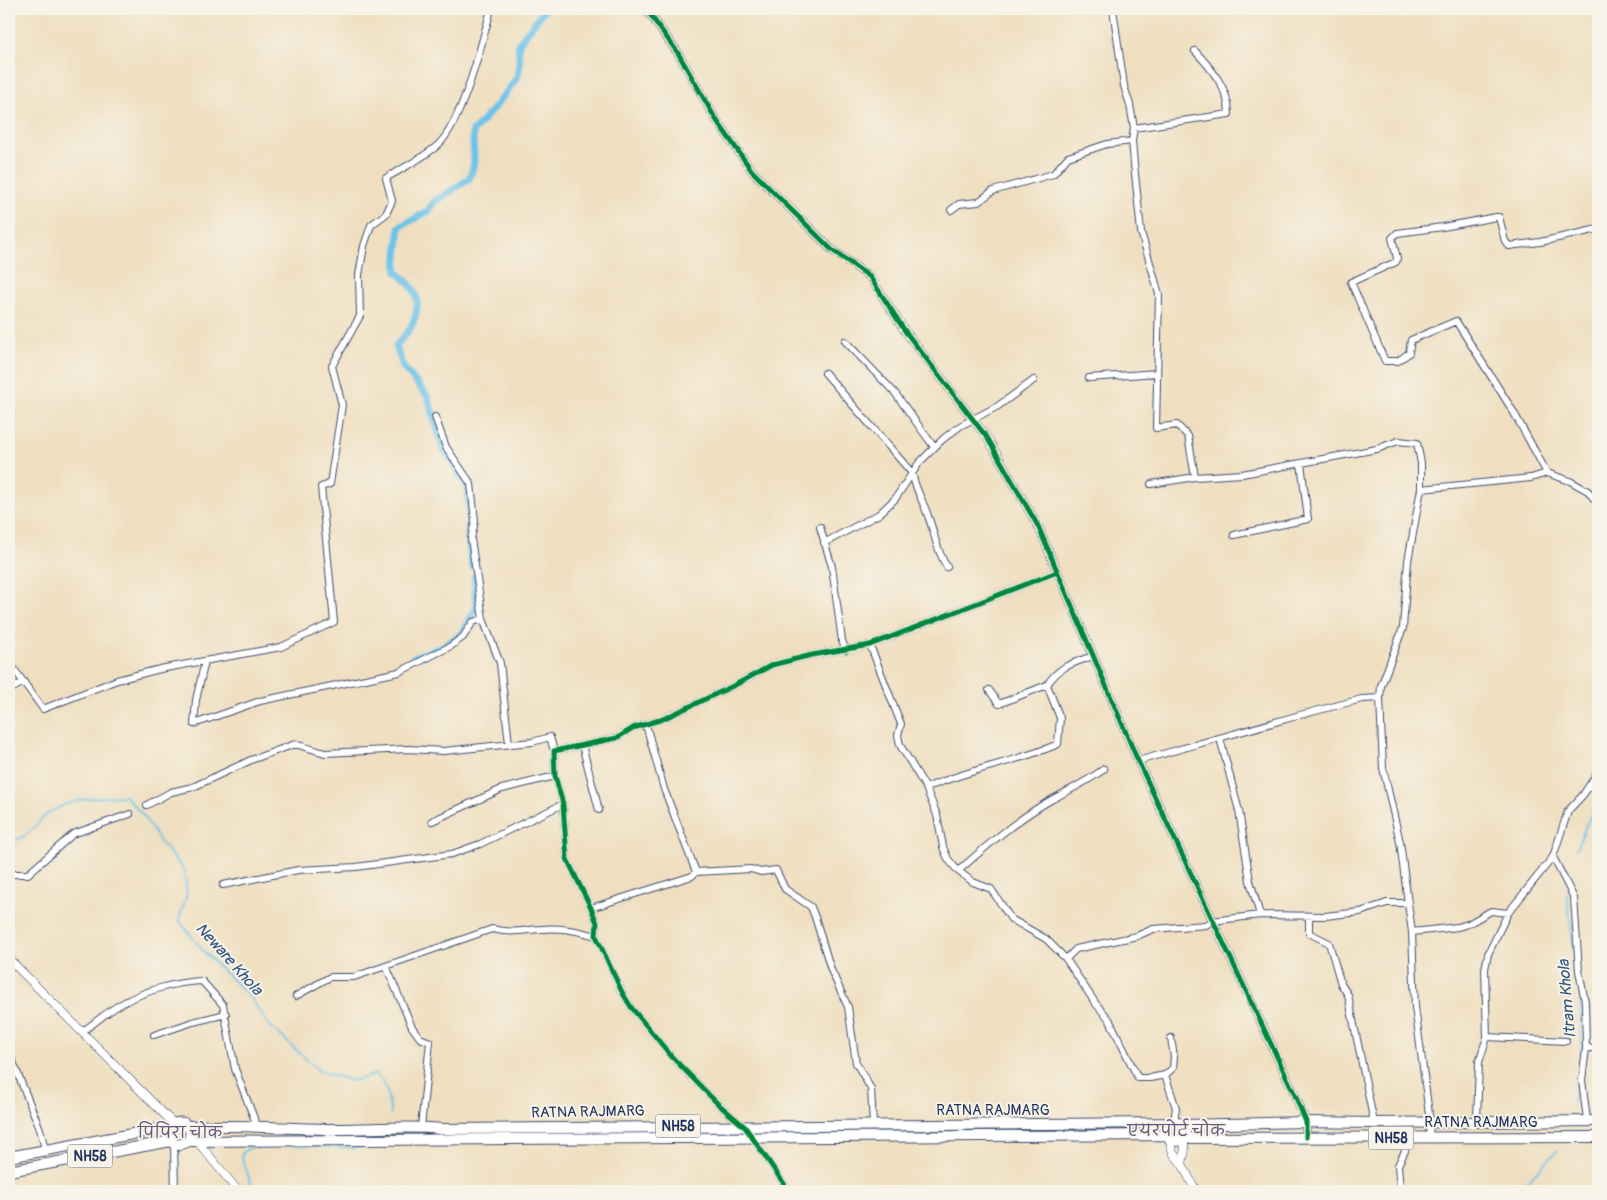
<svg xmlns="http://www.w3.org/2000/svg" width="1607" height="1200" font-family="Pangolin,'Playpen Sans Deva',sans-serif">
<rect width="100%" height="100%" fill="#f7f3e8"/>
<filter id="ink" filterUnits="userSpaceOnUse"><feTurbulence type="fractalNoise" baseFrequency=".02" numOctaves="2"/><feDisplacementMap in="SourceGraphic" scale="10" xChannelSelector="R" yChannelSelector="G"/><feConvolveMatrix kernelMatrix="1 2 1 2 8 2 1 2 1" color-interpolation-filters="sRGB"/></filter>
<filter id="wash" filterUnits="userSpaceOnUse"><feTurbulence type="fractalNoise" baseFrequency=".0096" numOctaves="4" result="noise"/><feDisplacementMap in="SourceGraphic" scale="20" xChannelSelector="R" yChannelSelector="G"/><feGaussianBlur stdDeviation="1.12" result="paint"/><feColorMatrix in="noise" values="0 0 0 0 0 0 0 0 0 0 0 0 0 0 0 0 0 1.4 0 .05"/><feComposite in="paint" operator="in"/></filter>
<g filter="url(#wash)">
<rect width="100%" height="100%" fill="#efdfc0"/>
<g fill="none" stroke-linecap="round" stroke-linejoin="round">
<path stroke="#6cc2e9" stroke-width="2" d="M9 842C36 835 31 825 49 813 71 798 99 797 125 796L143 815 161 843 184 870 187 894 179 920 203 951 251 998 267 1023 319 1071 353 1081 376 1074 386 1087 391 1114
M1576 849 1593 810 1598 803
M1567 893 1575 960
M1573 1103 1582 1052 1580 992
M293 1145 351 1148 385 1145
M257 1191 250 1181 241 1155 247 1149 261 1145
M1520 1191 1526 1182 1558 1150"/>
<path stroke="#6cc2e9" stroke-width="7" d="M472 566 468 539 470 521 467 486 443 449 428 397 403 367 396 346C400 340 408 333 411 327 423 302 418 289 397 272 395 258 400 242 399 227L427 212 434 202 469 179C478 158 472 152 473 131 480 125 516 82 518 75 522 63 517 54 519 43L545 9
M414 657 441 647 462 634 476 608 474 577"/>
</g>
</g>
<g filter="url(#ink)">
<g fill="none" stroke-linecap="round" stroke-linejoin="round">
<g stroke="#3b496d" stroke-width="8">
<path id="minor" d="M1113 9 1124 86 1130 105 1134 128 1132 141 1134 164 1141 232 1159 294 1156 428 1177 425 1188 436 1195 477
M1134 128 1229 114C1229 89 1211 68 1195 51
M951 210 959 204 978 202 993 191 1053 174 1068 157 1107 144 1132 141
M845 341 895 393 934 447
M825 373 912 473C915 488 923 501 928 516 935 534 936 550 947 567
M1089 378 1157 373
M435 417 446 447 471 484 475 521 471 539 483 619 500 663 509 744
M1547 473 1513 411 1456 321 1411 340 1409 353 1398 361H1385L1351 282 1396 262 1397 258 1392 238 1397 233 1443 227 1496 217H1499L1505 241 1509 246 1540 242 1598 229
M1151 484 1195 477 1242 474 1377 449 1398 441 1417 443 1421 463V489L1408 561 1403 628 1381 686 1380 698 1383 768 1400 842 1408 903 1412 932 1415 1007 1430 1122 1429 1137
M1421 489 1531 478 1547 473 1570 481 1588 491 1598 504
M820 527 832 567 842 641 846 650
M1234 535 1308 519 1301 463
M824 543 879 514 895 499 919 463 943 439 960 426 998 406 1034 380
M870 645 901 724 898 735 900 745 926 788 937 815 943 847 948 859 958 871 973 882 991 889 1011 919 1046 939 1066 959 1096 1004 1109 1019 1138 1078H1150L1165 1075 1176 1108 1174 1121
M205 661 196 700 194 724 260 701 399 672 451 646 463 637 473 622 483 619
M9 662 43 709 117 680 160 669 281 647 334 622 321 487 330 484 342 405 332 366 360 316 359 275 364 246 371 225 386 214 392 201 386 178C403 168 423 158 438 145 463 121 482 42 491 9
M9 690 24 682
M989 690 999 704 1047 685
M646 725 664 789 696 872 751 869 761 872 776 870 785 889 811 907 815 917 831 970 848 1007 856 1063 871 1089 873 1125
M1220 738 1239 811 1250 881 1260 915
M582 745 599 810
M1138 761 1300 715 1362 699 1380 698
M926 788C968 769 1015 763 1058 744L1060 718 1047 685C1059 666 1073 663 1093 656
M147 805 171 792 193 787 251 760 295 744 325 753 408 749 444 751 532 742 550 737 554 751
M432 821 502 789 555 776
M1553 857 1574 898 1579 971 1585 1002 1586 1048 1582 1080 1587 1120
M958 871C987 846 1017 819 1051 800 1069 790 1087 782 1104 769
M9 874H28L73 834 130 814
M223 885 298 870 356 867 452 854 480 844 563 804
M591 908 692 876 696 872
M1309 916V933L1329 943 1341 984 1348 995 1374 1123
M1412 932 1458 927 1468 924 1491 911 1508 913
M1066 959 1076 949 1137 936 1153 929 1206 925 1212 921 1260 915 1325 916 1360 912 1387 903H1408
M386 966 412 1027 420 1038 430 1042 421 1127
M296 996 330 977H354L492 929C514 934 521 930 542 929 561 927 578 931 596 936
M83 1031C96 1022 108 1011 121 1004 144 991 175 982 202 981L223 1005 235 1069 257 1126
M154 1035 193 1022 226 1014
M1487 1037 1566 1041
M1586 1048H1598
M9 1052 40 1129 45 1149
M1165 1075 1173 1068 1174 1057 1171 1038
M1477 1121 1479 1062 1487 1037 1485 969 1488 954 1508 913 1553 857 1568 811 1583 795 1598 772
M746 1128 718 1104 672 1057 631 1007 622 992 596 936 597 923 591 908 567 859 563 804 555 776 554 751 617 738 633 728 663 719 735 685 772 665 812 655 870 645 1057 572
M751 1136 789 1191
M174 1144 175 1191
M1400 1191 1398 1165 1405 1151 1407 1137"/>
</g>
<g stroke="#3b496d" stroke-width="9">
<path id="tertiary" d="M646 9 678 53 715 118 752 171 832 250 870 277 905 331 988 439 1038 526 1138 761 1295 1095 1306 1122V1137
M9 959 174 1124
M1169 1139 1173 1153 1182 1164 1196 1191
M197 1141 238 1191
M1182 1164 1185 1149 1183 1138"/>
</g>
<g stroke="#3b496d" stroke-width="12">
<path id="primary" d="M1184 1125 1306 1122 1374 1123 1598 1121
M188 1126C235 1125 280 1128 326 1129 364 1130 402 1125 441 1129 683 1127 926 1127 1169 1123L1174 1121 1184 1125 1185 1132 1183 1138
M1165 1130 1169 1139 1177 1141 1183 1138 1598 1137
M189 1141 191 1131 184 1123C175 1121 168 1127 169 1137L174 1144 179 1145 189 1141 1166 1135
M9 1157 170 1127
M9 1171 171 1141"/>
</g>
<use href="#minor" stroke="#fff" stroke-width="6"/>
<use href="#tertiary" stroke="#fff" stroke-width="8"/>
<use href="#primary" stroke="#fff" stroke-width="10"/>
<g stroke="#f7f3e8" stroke-width="8">
<path id="cycleway" d="M646 9 678 53 715 118 752 171 832 250 870 277 905 331 988 439 1038 526 1138 761 1295 1095 1306 1122V1137
M789 1191 745 1127 718 1104 672 1057 631 1007 622 992 596 936 597 923 591 908 567 859 563 804 555 776 554 751 617 738 633 728 663 719 735 685 772 665 812 655 870 645 1057 572"/>
</g>
<use href="#cycleway" stroke="#00873e" stroke-width="5"/>
</g>
</g>
<g text-anchor="middle" dominant-baseline="central" stroke-width="4" stroke-linejoin="round" paint-order="stroke">
<g fill="#f7f3e8" stroke="#5d6a87" stroke-width="1">
<rect x="655.5" y="1114.5" width="45" height="23" rx="4"/>
<rect x="1368.5" y="1126.5" width="45" height="23" rx="4"/>
<rect x="67.5" y="1144.5" width="45" height="23" rx="4"/>
</g>
<g font-size="14" font-weight="bold" fill="#1b2f5e">
<text x="678" y="1126">NH58</text>
<text x="1391" y="1138">NH58</text>
<text x="90" y="1156">NH58</text>
</g>
<g font-size="15" fill="#1b2f5e" stroke="#f7f3e8">
<text x="993" y="1110">RATNA RAJMARG</text>
<text transform="translate(588 1112) rotate(-1)">RATNA RAJMARG</text>
<text x="1481" y="1122">RATNA RAJMARG</text>
</g>
<g font-size="16" font-style="italic" fill="#2f5481" stroke="#f7f3e8">
<text transform="translate(229 959) rotate(48)">Neware Khola</text>
<text transform="translate(1567 999) rotate(-95)">Itram Khola</text>
</g>
<g font-size="16" fill="#645a7f" stroke="#f7f3e8">
<text x="1176" y="1131">एयरपोर्ट चोक</text>
<text x="180" y="1133">पिपिरा चोक</text>
</g>
</g>
<rect width="1607" height="1200" fill="none" stroke="#f7f3e8" stroke-width="30"/>
</svg>
